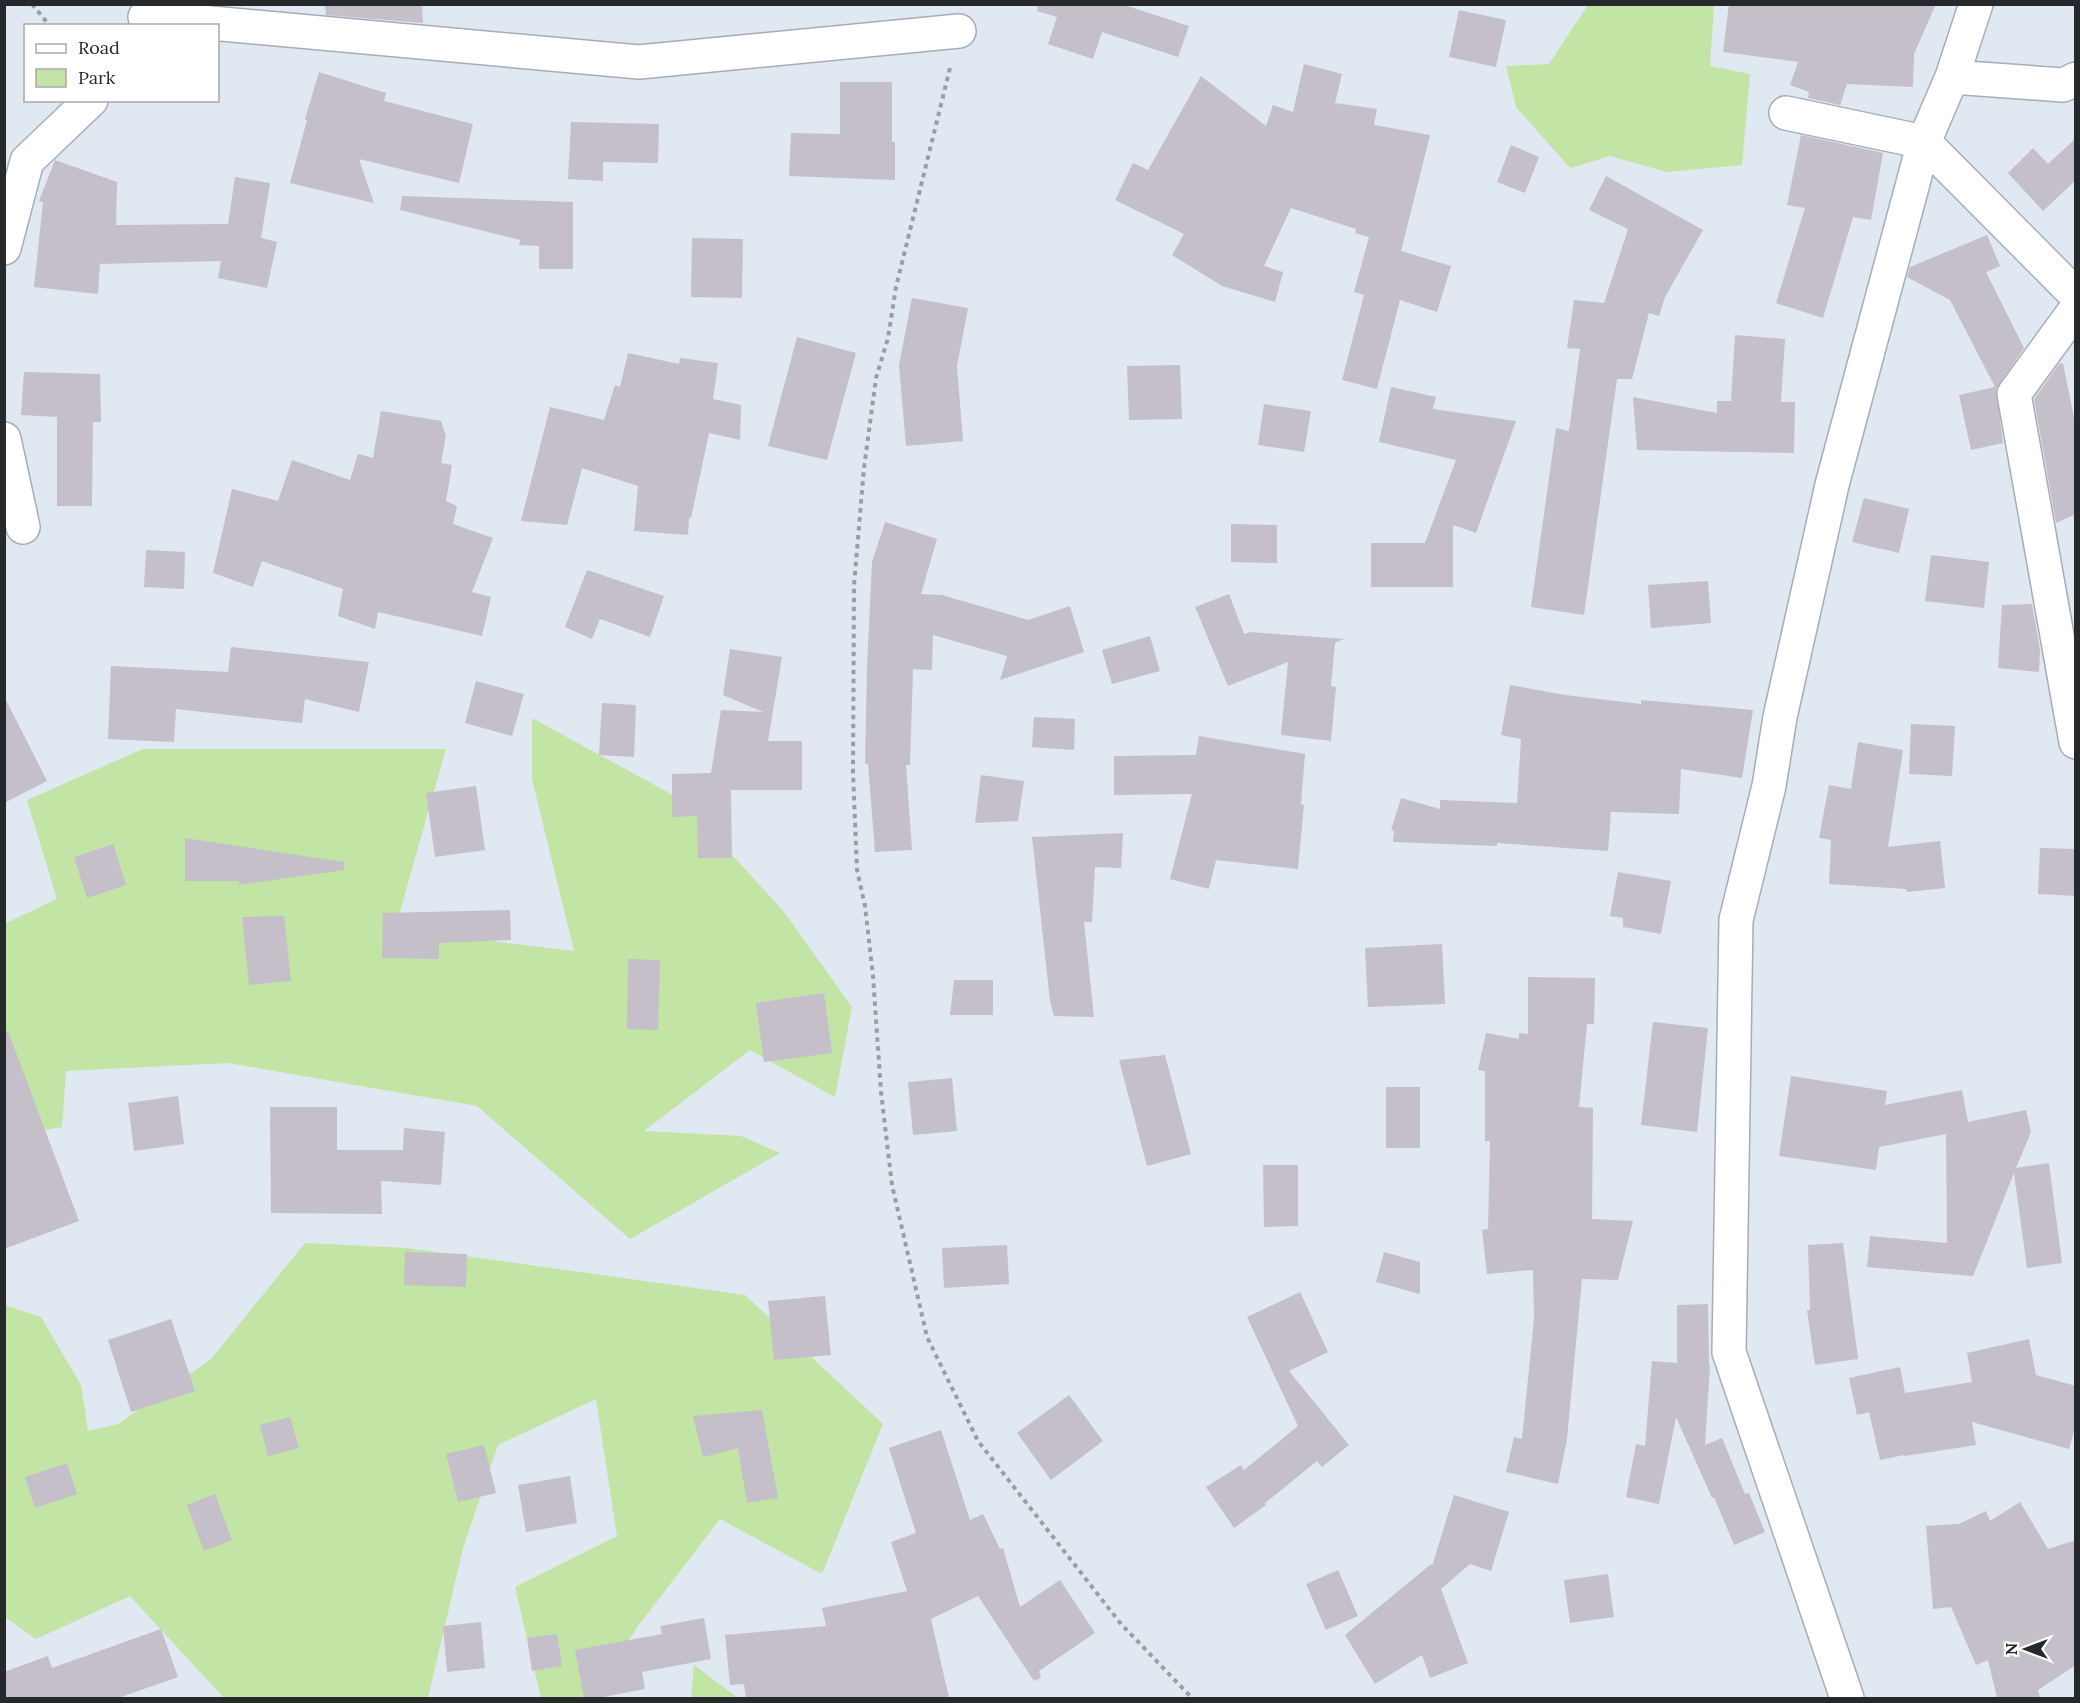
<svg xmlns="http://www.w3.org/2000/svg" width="2080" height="1703" font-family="Lora,serif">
<rect width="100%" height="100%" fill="#e0e8f1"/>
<path fill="#c2e4a4" d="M1588 5H1714L1710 66 1750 74 1742 165 1667 172 1610 156 1570 168 1516 107 1506 66 1549 64Z
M532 718 682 800 784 912 852 1007 835 1097 750 1050 644 1131 741 1136 780 1153 630 1239 477 1106 228 1063 66 1071 62 1127 5 1137 4 924 57 899 27 800 143 749H446L395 929 574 951 532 779Z
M305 1243 408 1248 745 1295 883 1424 822 1574 720 1519 638 1626 591 1698H541L515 1587 617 1536 596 1399 498 1445 463 1548 428 1698H224L130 1596 36 1639 5 1617 4 1305 41 1317 81 1385 88 1431 118 1424 211 1359Z
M694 1665 738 1698H691Z"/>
<path fill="#c4bfc9" d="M325 4H422L423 23 326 15Z
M1038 4H1121L1189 26 1178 57 1102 32 1093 59 1048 44 1057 17 1037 11Z
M1729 4H1936L1914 54 1913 87 1847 84 1840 105 1808 98 1809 92 1790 85 1798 62 1723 52Z
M1459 10 1506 20 1496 67 1449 57Z
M1304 64 1342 74 1335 103 1377 109 1374 125 1430 135 1401 251 1451 266 1437 312 1400 300 1377 389 1342 380 1364 295 1354 292 1369 237 1355 233 1356 229 1291 208 1264 266 1283 272 1275 302 1222 286 1172 255 1184 234 1115 200 1133 163 1148 170 1201 76 1266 126 1273 105 1293 112Z
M319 72 386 93 384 101 473 124 459 183 359 159 374 203 290 183 307 120 305 119Z
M840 82H892V142H895V180L789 176 791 133 840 134Z
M571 122 659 124 658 163 603 162V181L568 179Z
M1801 135 1883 153 1871 220 1853 217 1823 318 1776 303 1805 208 1787 205Z
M2076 138V180L2043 211 2008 173 2033 148 2048 164Z
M1511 145 1539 157 1525 193 1497 182Z
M55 160 117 182 116 225 228 224 235 177 270 183 261 238 277 242 267 288 218 278 221 261 100 264 98 294 34 287 43 202 39 201Z
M1606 176 1703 230 1665 297 1659 316 1649 313 1632 379H1617L1584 615 1531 607 1556 428 1569 431 1580 349 1567 348 1574 300 1604 303 1628 229 1589 210Z
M402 196 573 202V269H539V246L519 245 520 240 400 210Z
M1987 235 2000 266 1986 272 2024 348 1996 389 2003 443 1971 450 1959 395 1995 387 1950 300 1907 277 1910 267Z
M692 238 743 239 742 298 691 297Z
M912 298 968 308 957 366 963 441 906 446 899 365Z
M1735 335 1785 339 1781 402H1795L1794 453 1637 450 1633 397 1717 413V401H1731Z
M797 337 856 353 827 460 768 446Z
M628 353 679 364 680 358 718 363 713 399 741 405 740 440 709 433 691 518H689L688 535 634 531 638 486 582 468 567 525 521 521 550 407 604 420 615 385 620 387Z
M2063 363 2076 428V514L2056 523 2034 399 2059 364Z
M1180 365 1182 419 1129 420 1127 366Z
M24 372 100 374 101 422H93L92 506H57V417L21 415Z
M1391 387 1436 397 1433 409 1516 421 1476 533 1453 525V587H1371V543H1425L1456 460 1379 442Z
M1264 404 1311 411 1304 452 1258 445Z
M381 411 441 421 446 436 441 463 452 465 446 501 457 506 453 524 493 538 472 592 491 597 482 636 378 612 375 629 338 616 343 589 262 561 253 587 213 573 232 489 278 501 292 460 350 480 358 454 373 458Z
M1864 498 1909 509 1899 553 1852 542Z
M885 522 937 539 921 594 942 595 1028 620 1070 606 1084 652 1000 680 1007 656 933 635 932 670 913 669 910 765H906L912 850 875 852 868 764H865L867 666 872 562Z
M1231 524 1277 525V563L1231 562Z
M146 550 185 552 184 589 144 587Z
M1931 555 1989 562 1984 608 1925 601Z
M587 570 664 596 650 637 600 619 592 639 565 627Z
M1708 581 1711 623 1651 628 1648 585Z
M1229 594 1244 634 1250 632 1344 639 1335 643 1331 686 1336 687 1331 741 1281 735 1288 662 1228 686 1195 607Z
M2032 604 2040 650 2039 672 1998 668 2002 605Z
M1150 636 1160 671 1112 684 1102 650Z
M231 647 369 662 359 712 305 699 302 723 176 709 174 742 108 739 111 666 228 672Z
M730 649 782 657 768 741H802V790H731L732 858H698L697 816 672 817V774L711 773 721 710 763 712 723 695Z
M476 681 524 694 512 736 465 723Z
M1510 685 1565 695 1641 704V700L1753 710 1742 778 1681 769 1679 814 1611 812 1608 851 1497 843V846L1393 842 1394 831 1391 830 1401 798 1440 809V800L1517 803 1521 739 1501 735Z
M4 696 47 781 4 803Z
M602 703 636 705 634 757 599 755Z
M1034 717 1075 719 1074 750 1032 747Z
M1911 724 1955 726 1952 776 1909 774Z
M1199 736 1305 754 1301 804 1304 805 1298 869 1216 860 1209 889 1170 879 1192 794 1114 795V756L1196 755Z
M1858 742 1903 750 1888 847 1940 841 1945 888 1907 892 1906 889 1829 884 1831 840 1819 838 1829 785 1851 789Z
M981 775 1024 781 1018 821 975 823Z
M476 786 485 850 435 857 426 793Z
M1123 833 1121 868 1095 867 1092 922H1084L1094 1017 1054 1016 1050 1001 1032 837Z
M185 838 344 862V870L239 885V881H185Z
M113 844 126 885 87 898 74 857Z
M2040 848 2076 849V896L2038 894Z
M1618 872 1671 881 1661 934 1623 927V918L1610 916Z
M510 910 511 940 439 943V959L382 958 383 913Z
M284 916 291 981 249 985 242 917Z
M1442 944 1445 1004 1368 1007 1365 948Z
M628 959 660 960 658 1030 627 1029Z
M1528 977 1595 978 1594 1024H1587L1579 1107 1593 1108 1592 1219 1633 1221 1618 1280 1582 1279 1567 1439 1558 1484 1506 1472 1514 1437 1522 1439 1534 1319 1533 1270 1487 1274 1482 1230 1488 1229 1490 1141H1485V1071L1478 1070 1486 1033 1519 1039V1033L1528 1034Z
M954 980H993V1015H950Z
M824 993 832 1053 764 1062 756 1003Z
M1653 1022 1708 1028 1697 1132 1641 1125Z
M8 1031 79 1221 4 1249V1032Z
M1165 1055 1191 1154 1147 1166 1119 1060Z
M1791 1076 1887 1091 1885 1105 1962 1090 1968 1122 2026 1110 2031 1132 2016 1168 2049 1163 2062 1263 2027 1268 2014 1173 1973 1276 1867 1267 1870 1236 1947 1243 1946 1134 1879 1147 1876 1170 1779 1156Z
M952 1078 957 1131 913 1135 908 1082Z
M1386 1087H1420V1148H1386Z
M178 1096 184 1144 134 1151 128 1103Z
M270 1107H337V1150H403L404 1128 445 1132 441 1185 381 1181 382 1214 271 1213Z
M1263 1165H1298V1226L1264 1227Z
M1843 1243 1858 1359 1815 1365 1807 1310H1810L1808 1245Z
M1007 1245 1009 1284 944 1288 942 1248Z
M405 1252 467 1254 466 1287 404 1285Z
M1384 1252 1420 1262V1294L1376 1282Z
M1300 1292 1328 1352 1289 1371 1349 1445 1322 1467 1317 1461 1265 1503 1266 1505 1234 1528 1206 1487 1241 1465 1244 1470 1298 1426 1247 1317Z
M825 1296 831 1355 774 1360 768 1301Z
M1708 1304 1709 1366H1710L1705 1445 1722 1438 1745 1494 1749 1493 1765 1532 1734 1545 1714 1497 1712 1498 1676 1417 1659 1504 1626 1497 1636 1444 1645 1446 1652 1361 1677 1363V1305Z
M171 1319 195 1391 131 1412 108 1340Z
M2029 1339 2036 1375 2076 1386V1424L2069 1449 1972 1422 1976 1445 1905 1456 1904 1455 1880 1460 1869 1412 1857 1415 1849 1378 1900 1367 1905 1393 1972 1382 1967 1353Z
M1069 1395 1103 1441 1051 1480 1017 1433Z
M762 1410 778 1498 747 1503 738 1448 703 1457 693 1416Z
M290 1417 299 1448 268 1456 260 1425Z
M941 1430 970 1520 983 1514 1000 1549 1003 1548 1020 1607 1060 1580 1095 1633 1039 1671 1041 1678 1034 1681 978 1596 931 1619 949 1698H746L744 1684 730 1685 725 1635 826 1626 822 1608 907 1591 891 1542 916 1533 889 1448Z
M484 1445 496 1493 458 1502 446 1454Z
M67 1463 77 1494 35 1508 25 1477Z
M570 1476 577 1523 526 1532 518 1485Z
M215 1494 232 1540 204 1551 187 1505Z
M1454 1495 1509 1512 1491 1571 1470 1564 1441 1589 1468 1663 1430 1678 1422 1655 1375 1684 1345 1635 1431 1564 1432 1566Z
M2020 1502 2048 1549 2076 1540V1665L2038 1690 2040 1698H1997L1988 1660 1976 1665 1951 1607 1933 1609 1926 1526 1959 1524 1986 1511 1990 1521Z
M1338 1570 1358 1616 1326 1630 1306 1584Z
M1608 1574 1614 1617 1570 1623 1564 1580Z
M704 1618 711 1659 642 1672 645 1689 598 1698H584L575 1650 662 1634 660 1626Z
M481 1622 485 1668 447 1672 443 1626Z
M161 1629 178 1677 118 1698H4V1672L48 1656 52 1668Z
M557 1634 562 1666 532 1671 527 1638Z"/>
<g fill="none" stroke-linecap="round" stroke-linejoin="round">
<g stroke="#a6adb6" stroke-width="36">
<path id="minor" d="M145 17 639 62 959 31
M1952 77 2063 85 2076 79
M1786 113 1924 142 2076 295
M4 248 27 161 91 100
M2076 309 2014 394 2076 742
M4 439 23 527
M1847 1698 1729 1352 1736 920 1769 786 1780 717 1832 485 1924 142 1952 77 1976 4"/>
</g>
<path stroke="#979ea4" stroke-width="4" stroke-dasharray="4.5 4.5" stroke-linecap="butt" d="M32 4 50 26
M950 68 896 287 888 338 876 378 864 468 854 585 853 772 857 870 865 906 873 976 881 1092 892 1185 927 1337 978 1441 1121 1624 1192 1698"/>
<use href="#minor" stroke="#fff" stroke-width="33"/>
</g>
<rect width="2080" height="1703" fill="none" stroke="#26292c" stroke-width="12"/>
<rect x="24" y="24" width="195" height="78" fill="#ffffff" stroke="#a8a9ab" stroke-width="1.5"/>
<rect x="36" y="44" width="30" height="9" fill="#ffffff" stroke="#a8a9ab" stroke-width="1.5"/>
<text x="78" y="54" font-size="18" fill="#26292c">Road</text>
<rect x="36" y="69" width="30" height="18" fill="#c2e4a4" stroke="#a8a9ab" stroke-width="1.5"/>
<text x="78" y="84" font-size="18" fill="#26292c">Park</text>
<g transform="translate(2026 1649) rotate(270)" stroke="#ffffff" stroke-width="4.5" paint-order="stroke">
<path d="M0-4.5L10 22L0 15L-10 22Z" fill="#26292c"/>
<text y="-9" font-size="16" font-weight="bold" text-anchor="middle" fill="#26292c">N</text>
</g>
</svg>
